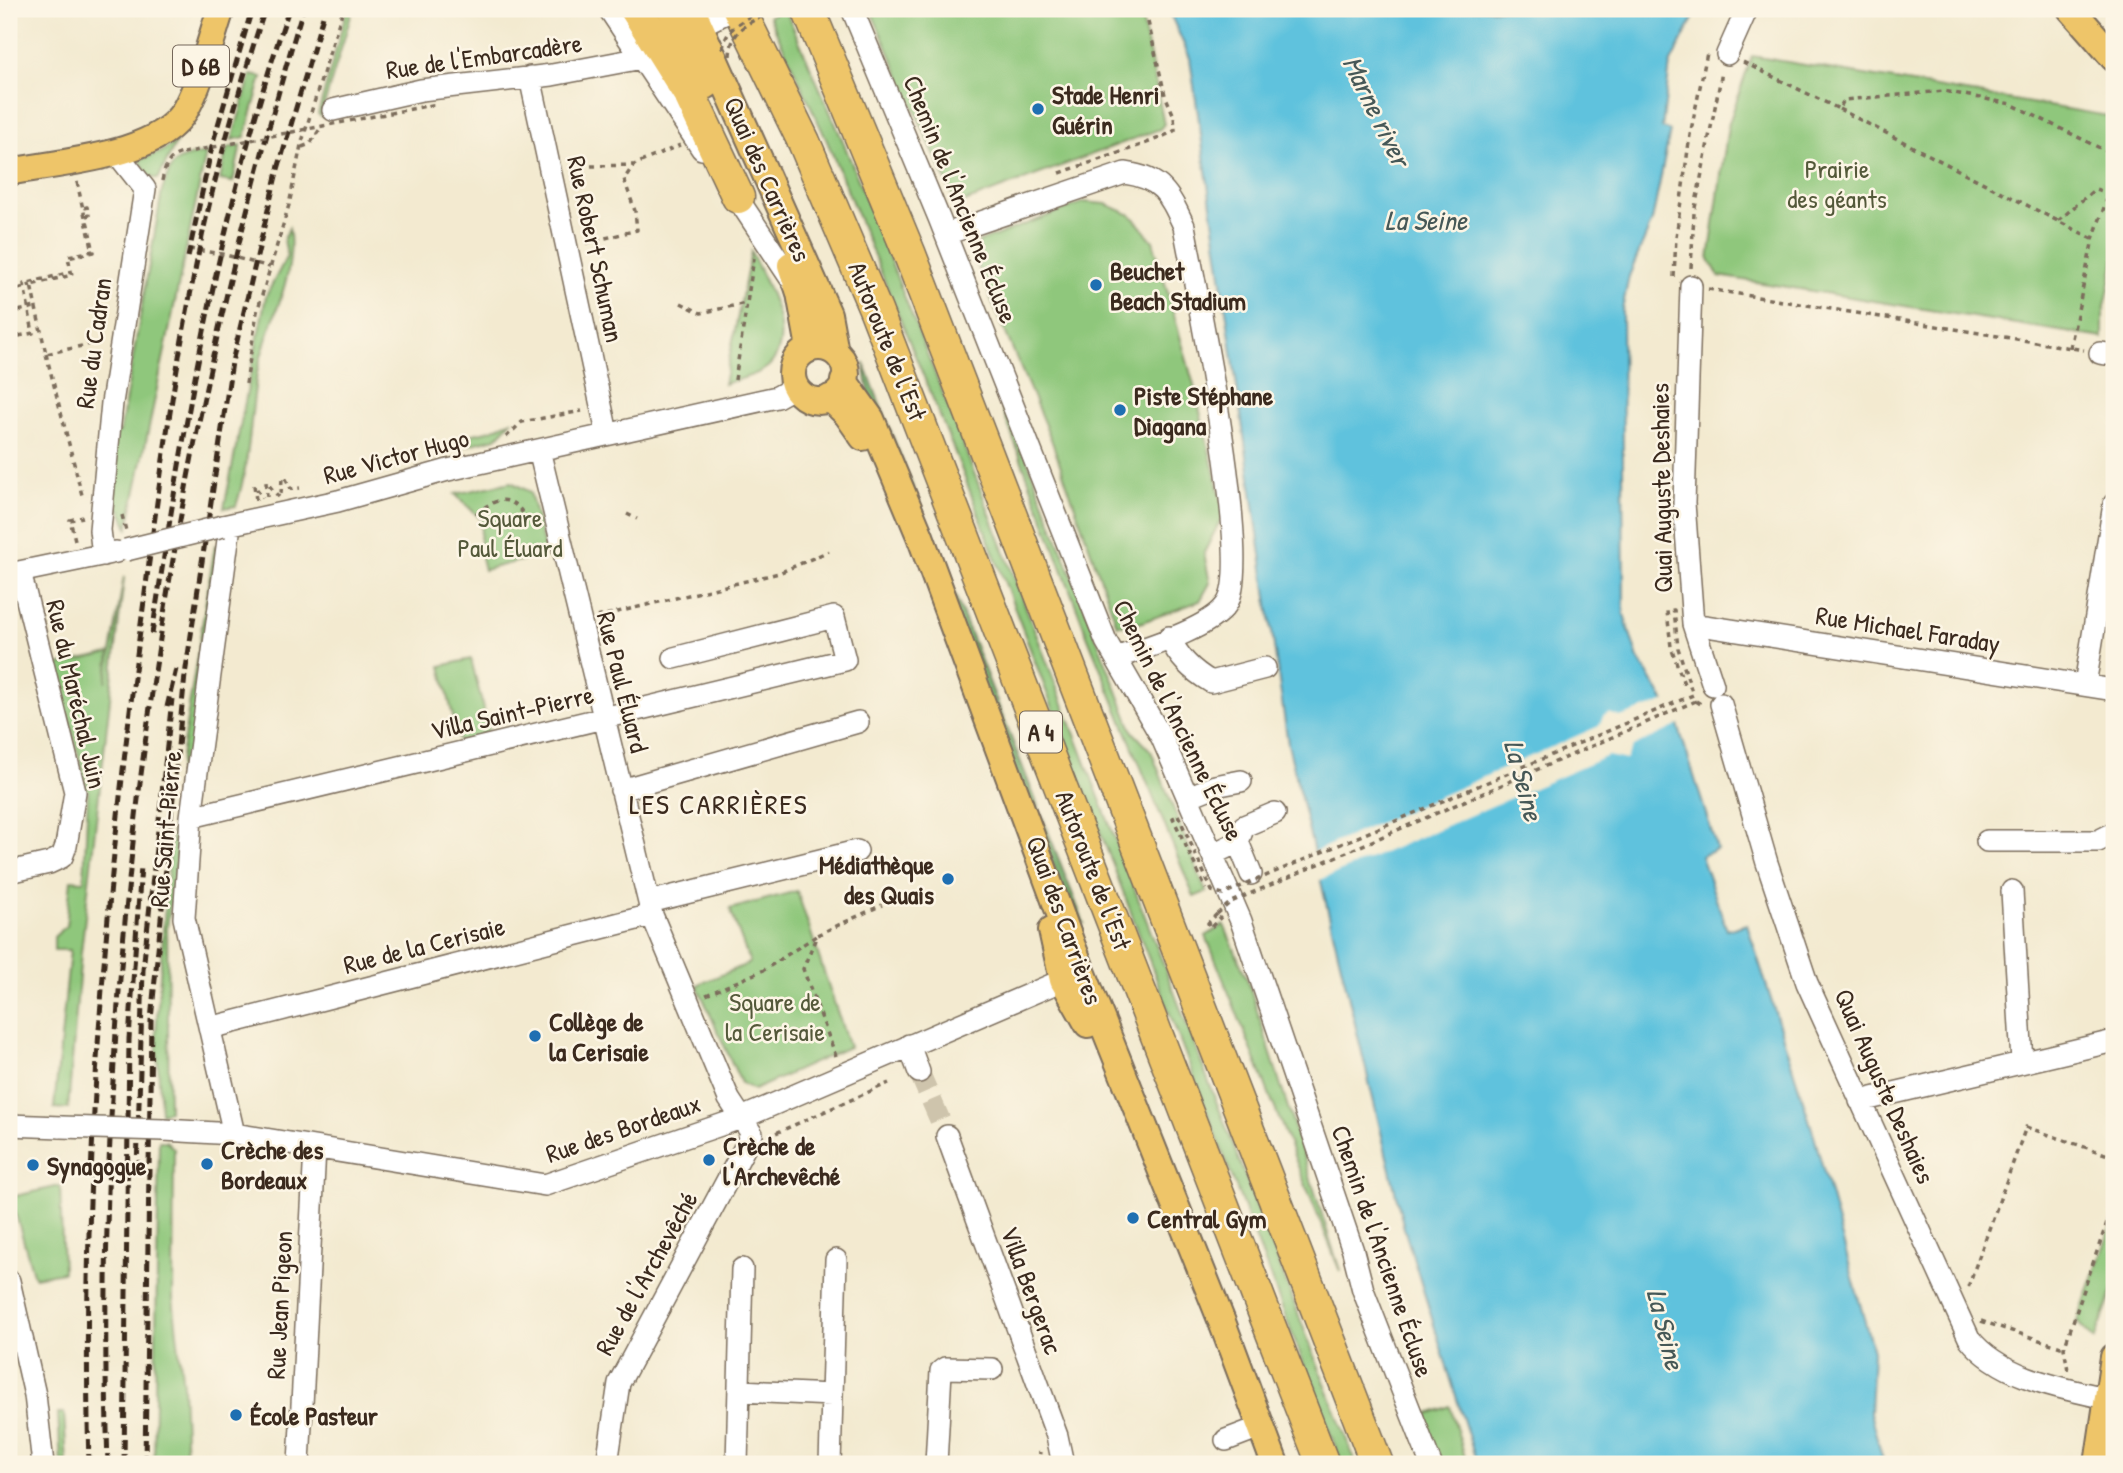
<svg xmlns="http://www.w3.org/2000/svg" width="2123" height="1473" font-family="'Patrick Hand',sans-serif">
<rect width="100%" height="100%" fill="#fcf5e5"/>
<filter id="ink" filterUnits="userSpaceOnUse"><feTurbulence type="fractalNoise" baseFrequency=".0143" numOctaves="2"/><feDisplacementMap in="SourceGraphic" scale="14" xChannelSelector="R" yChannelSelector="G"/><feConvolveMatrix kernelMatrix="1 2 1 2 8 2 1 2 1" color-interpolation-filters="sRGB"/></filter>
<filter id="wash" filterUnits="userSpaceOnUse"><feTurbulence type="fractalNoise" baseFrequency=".00686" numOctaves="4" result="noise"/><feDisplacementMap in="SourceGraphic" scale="28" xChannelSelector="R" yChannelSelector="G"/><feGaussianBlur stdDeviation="1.57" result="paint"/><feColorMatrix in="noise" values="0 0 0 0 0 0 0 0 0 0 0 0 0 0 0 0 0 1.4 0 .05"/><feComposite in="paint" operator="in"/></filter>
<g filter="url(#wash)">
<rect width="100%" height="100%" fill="#f3ead0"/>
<path fill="#8fc77b" stroke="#65784c" stroke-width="2" d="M347 9H353L321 116 318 114Z
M785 9 842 139 966 452 1356 1464H1342L956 455 827 141 769 16Z
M870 9H1140L1164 124 1160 129 957 205Z
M1752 56 2114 117V263L2103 316V338L1719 276 1709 259 1728 126Z
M251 75 262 77 245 137 232 140Z
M177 141 158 179 150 177 139 160 161 152Z
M241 145 233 182 220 180 227 148Z
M206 153 128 528 120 509H115L107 524 113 434 120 432 162 191C173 159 173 159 206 153Z
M1084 202 1106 204 1131 215 1153 241 1193 382 1224 513 1204 553 1210 583 1200 601 1137 624 1117 625 1051 439 973 256 979 242Z
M289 228C298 278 266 325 257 373 250 417 250 463 236 506L224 508 266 296 287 256 284 239Z
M751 252C764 281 795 329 773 361 764 375 738 379 724 384Z
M966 312 999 388 1133 732 1151 751 1206 892 1194 897 1088 638Z
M513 420 496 438 464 446 461 437 491 430Z
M511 482 530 492 546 554 484 570 479 549 482 520 455 494Z
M215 545 219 547 167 928 169 1111 161 1113 156 1033 166 891 180 763Z
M124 577 81 952 68 1109 54 1108 70 950H54V937L66 926 71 880 84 881 88 791 55 666 110 653 106 682Z
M471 659 490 735 459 742 441 666Z
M797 891 849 1047 754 1090 741 1083 697 985 750 963 730 909Z
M1224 925 1247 979 1340 1271 1206 936Z
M159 1141H166L174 1149 173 1298 183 1385 186 1464H154Z
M60 1186 63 1272 34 1277 11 1197Z
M2114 1218V1287L2095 1340 2077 1322Z
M1450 1406 1467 1464H1437L1420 1417Z
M58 1413H64L67 1464H61Z"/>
<path fill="#73ac6b" stroke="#576b44" stroke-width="2" d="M864 363 1084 923 1076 921 874 426Z"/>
<path fill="#5fc2dd" stroke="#4d767e" stroke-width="2" d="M1168 9H1698L1670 64 1662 128 1670 131 1652 221 1629 276 1622 310 1624 614 1637 656 1677 722 1717 849 1701 856 1727 930 1747 924 1813 1132 1873 1351 1870 1413 1884 1464H1477L1404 1228 1288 744 1190 58Z"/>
<path fill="#f3ead0" d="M1667 701 1681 724 1633 747 1626 760 1608 756 1318 881 1311 853 1599 726 1603 716 1609 713 1620 717Z"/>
</g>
<g filter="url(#ink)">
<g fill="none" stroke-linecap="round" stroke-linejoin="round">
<path stroke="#cec4ac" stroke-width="21" stroke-dasharray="21 10" stroke-linecap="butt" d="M919 1072 947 1136"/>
<g stroke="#7b6d5c" stroke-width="24">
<path id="minor" d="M609 9 702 149
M852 9 939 218 1106 641 1162 738 1241 921 1353 1251 1363 1290 1431 1464
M709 21 735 9
M1727 54 1747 9
M530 77 607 433
M333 110 421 90 552 75 642 58
M730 187 795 285
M946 234 1125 173C1162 178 1169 194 1184 226 1195 286 1255 567 1226 605 1209 629 1144 648 1116 658
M1691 286 1684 503 1693 624 1713 685
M2100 353 2114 355
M539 450 652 915 729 1099 752 1134 619 1383 607 1464
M230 525 191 817 184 918 234 1134
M223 526 338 501 448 470 777 397 795 387
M103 555 100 530 112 403 145 189 115 151
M9 574 116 552
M1693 624 2114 690
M1169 637C1179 658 1191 670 1211 682L1265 668
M2085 685 2114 504
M1721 704 1767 863 1807 983 1969 1338C1999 1377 2060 1388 2106 1398
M621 790 858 722
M1188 797 1215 786 1241 781
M191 817 845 660 834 617 674 658
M1987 841H2098L2114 833
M1238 842 1251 874
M1213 854 1238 842 1244 826 1275 813
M9 872 49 863 62 857 66 846 75 792 20 572
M2012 891 2022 1062
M649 902 857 851
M210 1028 652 915
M909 1045 919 1072
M1860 1101 2114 1041
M9 1125 61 1127
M164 1130 234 1134 545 1185 744 1117 1063 980
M947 1136 1057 1436 1063 1464
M9 1281 35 1395 43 1464
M740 1391 832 1395
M1226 1440 1247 1432
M299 1464 315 1148
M737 1464 742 1269
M830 1464 836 1260
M936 1464 941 1371 945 1368 992 1369"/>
</g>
<g stroke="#7b6d5c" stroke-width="30">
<path id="major" d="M670 9 707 85
M692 9 828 314 835 352
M2071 9 2114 58
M9 172C59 162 158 157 185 110 202 80 210 41 221 9
M791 265 800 293 810 348
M792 374a27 27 0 1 1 54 0a27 27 0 1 1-54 0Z
M844 381 871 419 920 536 1072 946 1222 1322 1275 1464
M830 398 847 414 863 437
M1052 930 1063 980 1088 1024
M2098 1464 2114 1357"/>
</g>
<g stroke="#7b6d5c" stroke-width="35">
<path id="highway" d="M636 9 690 95 738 197
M739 9 804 142 876 311 1323 1464
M808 9 910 255 1377 1464"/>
</g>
<path stroke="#7b6d5c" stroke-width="3.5" stroke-dasharray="5 5" stroke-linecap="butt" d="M1743 62 1839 109 1844 100 1944 91 2011 104 2114 155
M2107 78 2114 87
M1148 97 1149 99 1165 95
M1839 109 2093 239
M302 147 310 144 322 126
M591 166 634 165 680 145
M1060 173C1079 166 1165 139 1175 130L1174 116 1165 95 1145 9
M162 181C165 167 168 156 183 153
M77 182 83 209
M2058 221 2095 189 2109 193
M586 243 637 230 635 211 624 179 634 165
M189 249 222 254 270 267
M9 264 15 290 31 285
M1691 268 1694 213 1722 72
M1674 277 1676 237 1690 135 1707 53
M1708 289 2084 350
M681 303 701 313 746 303
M9 313 35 307
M9 338 33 333 24 284 71 272 68 256 93 251 83 208 87 207 89 215 86 216 94 252 68 258 72 275 31 285 46 354 104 341
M2070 348 2093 239 2109 193 2114 187
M46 354 83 499
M735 380 754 258
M246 384 257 312 289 205 301 145 343 9
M506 437 522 422 582 411
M281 494 282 478 285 477 291 489 300 488
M267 497 266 482 279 497
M256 500 254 485 263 498
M476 514C500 494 514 495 529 523L537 521
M627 514 637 519
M122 515 126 531
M75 540 70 520 83 517
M597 617 779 573 829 551
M1696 701 1704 706
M1175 817 1173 818 1206 889
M1217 914 1208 923 1210 928 1221 917
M706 995 764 970 816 936
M836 1056 803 969 817 935 882 905
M769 1140 776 1133 889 1083
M1968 1287 2026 1127 2114 1157
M1981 1321 2064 1348
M2068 1370 2064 1348 2114 1202
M1038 1464 1040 1452"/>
<use href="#minor" stroke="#fff" stroke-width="21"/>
<use href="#major" stroke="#eec569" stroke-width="26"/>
<use href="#highway" stroke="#eec569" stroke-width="32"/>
<path stroke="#3b2a1e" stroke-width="5" stroke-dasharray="10 5" stroke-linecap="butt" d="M188 257 213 142 252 9
M152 634C184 424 220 210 289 9
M167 707 176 669
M137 1170 143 970 172 699
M89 1464C81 1183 104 902 141 624 157 500 173 374 199 251 216 169 239 89 265 9
M108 1464C92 981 163 471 303 9
M124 1464 129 1039 141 866
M145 1464 151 1020 185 675 232 362 276 176 325 9"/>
<g stroke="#7b6d5c" stroke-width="24" stroke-linecap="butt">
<path id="minor-bridge" d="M126 550 223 526
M61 1127 164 1130"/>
</g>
<path stroke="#7b6d5c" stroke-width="3.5" stroke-dasharray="5 5" stroke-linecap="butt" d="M723 49C726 24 748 18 768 9
M730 56C731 25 755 20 780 9
M183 153 437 104
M1178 815 1212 891 1223 894 1693 695 1678 648 1674 610 1667 611 1671 647 1685 687
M1217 914 1231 902 1696 701"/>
<use href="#minor-bridge" stroke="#fff" stroke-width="21"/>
</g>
</g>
<g fill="#1f6fb2" stroke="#fcf5e5" stroke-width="2.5">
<circle cx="1038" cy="109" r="7"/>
<circle cx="1096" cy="285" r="7"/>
<circle cx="1120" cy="410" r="7"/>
<circle cx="948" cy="879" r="7"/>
<circle cx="535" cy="1036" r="7"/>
<circle cx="709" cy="1160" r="7"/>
<circle cx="207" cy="1164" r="7"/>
<circle cx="33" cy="1165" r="7"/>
<circle cx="1133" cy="1218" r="7"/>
<circle cx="236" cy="1415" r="7"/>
</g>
<g text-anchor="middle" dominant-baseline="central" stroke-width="5" stroke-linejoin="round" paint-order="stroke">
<g fill="#fcf5e5" stroke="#75675a" stroke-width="2">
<rect x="173" y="45.5" width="56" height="41" rx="5"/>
<rect x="1020" y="711.5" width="42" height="41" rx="5"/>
</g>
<g font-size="24" font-weight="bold" fill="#3b2a1e">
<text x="201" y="66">D 6B</text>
<text x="1041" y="732">A 4</text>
</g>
<g font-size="26" fill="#3b2a1e" stroke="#fcf5e5">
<text transform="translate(484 56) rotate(-8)">Rue de l'Embarcadère</text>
<text transform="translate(768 179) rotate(66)">Quai des Carrières</text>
<text transform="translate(961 199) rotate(68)">Chemin de l'Ancienne Écluse</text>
<text transform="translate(596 249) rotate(78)">Rue Robert Schuman</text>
<text transform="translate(888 341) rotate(68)">Autoroute de l’Est</text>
<text transform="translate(93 343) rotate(-82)">Rue du Cadran</text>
<text transform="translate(396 456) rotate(-15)">Rue Victor Hugo</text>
<text transform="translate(1661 488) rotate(-91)">Quai Auguste Deshaies</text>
<text transform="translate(1908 629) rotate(9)">Rue Michael Faraday</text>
<text transform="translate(623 682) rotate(76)">Rue Paul Éluard</text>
<text transform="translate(77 694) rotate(77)">Rue du Maréchal Juin</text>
<text transform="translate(512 712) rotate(-13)">Villa Saint-Pierre</text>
<text transform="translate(1179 720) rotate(64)">Chemin de l'Ancienne Écluse</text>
<text transform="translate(165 829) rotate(-85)">Rue Saint-Pierre</text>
<text transform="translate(1094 870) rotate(69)">Autoroute de l’Est</text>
<text transform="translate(1065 920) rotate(70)">Quai des Carrières</text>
<text transform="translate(424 945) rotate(-14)">Rue de la Cerisaie</text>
<text transform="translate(1885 1086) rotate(66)">Quai Auguste Deshaies</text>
<text transform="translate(623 1128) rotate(-19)">Rue des Bordeaux</text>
<text transform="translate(1383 1251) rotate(71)">Chemin de l'Ancienne Écluse</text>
<text transform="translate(646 1273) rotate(-61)">Rue de l'Archevêché</text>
<text transform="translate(1032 1290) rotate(70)">Villa Bergerac</text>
<text transform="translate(279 1305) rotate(-87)">Rue Jean Pigeon</text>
</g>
<g font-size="26" font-weight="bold" fill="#3b2a1e" stroke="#fcf5e5" text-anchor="start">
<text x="1052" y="94">Stade Henri<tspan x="1052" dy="30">Guérin</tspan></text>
<text x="1110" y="270">Beuchet<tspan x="1110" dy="30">Beach Stadium</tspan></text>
<text x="1134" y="395">Piste Stéphane<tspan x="1134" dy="30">Diagana</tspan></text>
<text x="934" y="864" text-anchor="end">Médiathèque<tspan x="934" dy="30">des Quais</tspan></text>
<text x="549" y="1021">Collège de<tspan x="549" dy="30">la Cerisaie</tspan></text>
<text x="723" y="1145">Crèche de<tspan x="723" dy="30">l'Archevêché</tspan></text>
<text x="221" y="1149">Crèche des<tspan x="221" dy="30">Bordeaux</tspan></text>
<text x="47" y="1165">Synagogue</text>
<text x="1147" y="1218">Central Gym</text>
<text x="250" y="1415">École Pasteur</text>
</g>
<g font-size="26" fill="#54593a" stroke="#fcf5e5">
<text x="1837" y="168">Prairie<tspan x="1837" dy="30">des géants</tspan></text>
<text x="510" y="517">Square<tspan x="510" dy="30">Paul Éluard</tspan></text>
<text x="775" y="1001">Square de<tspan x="775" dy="30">la Cerisaie</tspan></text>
</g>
<g font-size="28" font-style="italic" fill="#465857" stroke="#fcf5e5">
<text transform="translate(1377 111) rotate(64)">Marne river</text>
<text x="1426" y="220">La Seine</text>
<text transform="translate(1524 780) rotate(75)">La Seine</text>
<text transform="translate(1666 1329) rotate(76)">La Seine</text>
</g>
<g font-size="28" letter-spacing="2" fill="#3b2a1e" stroke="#fcf5e5">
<text x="719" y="804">LES CARRIÈRES</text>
</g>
</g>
<rect width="2123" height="1473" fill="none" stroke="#fcf5e5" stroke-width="35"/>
</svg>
